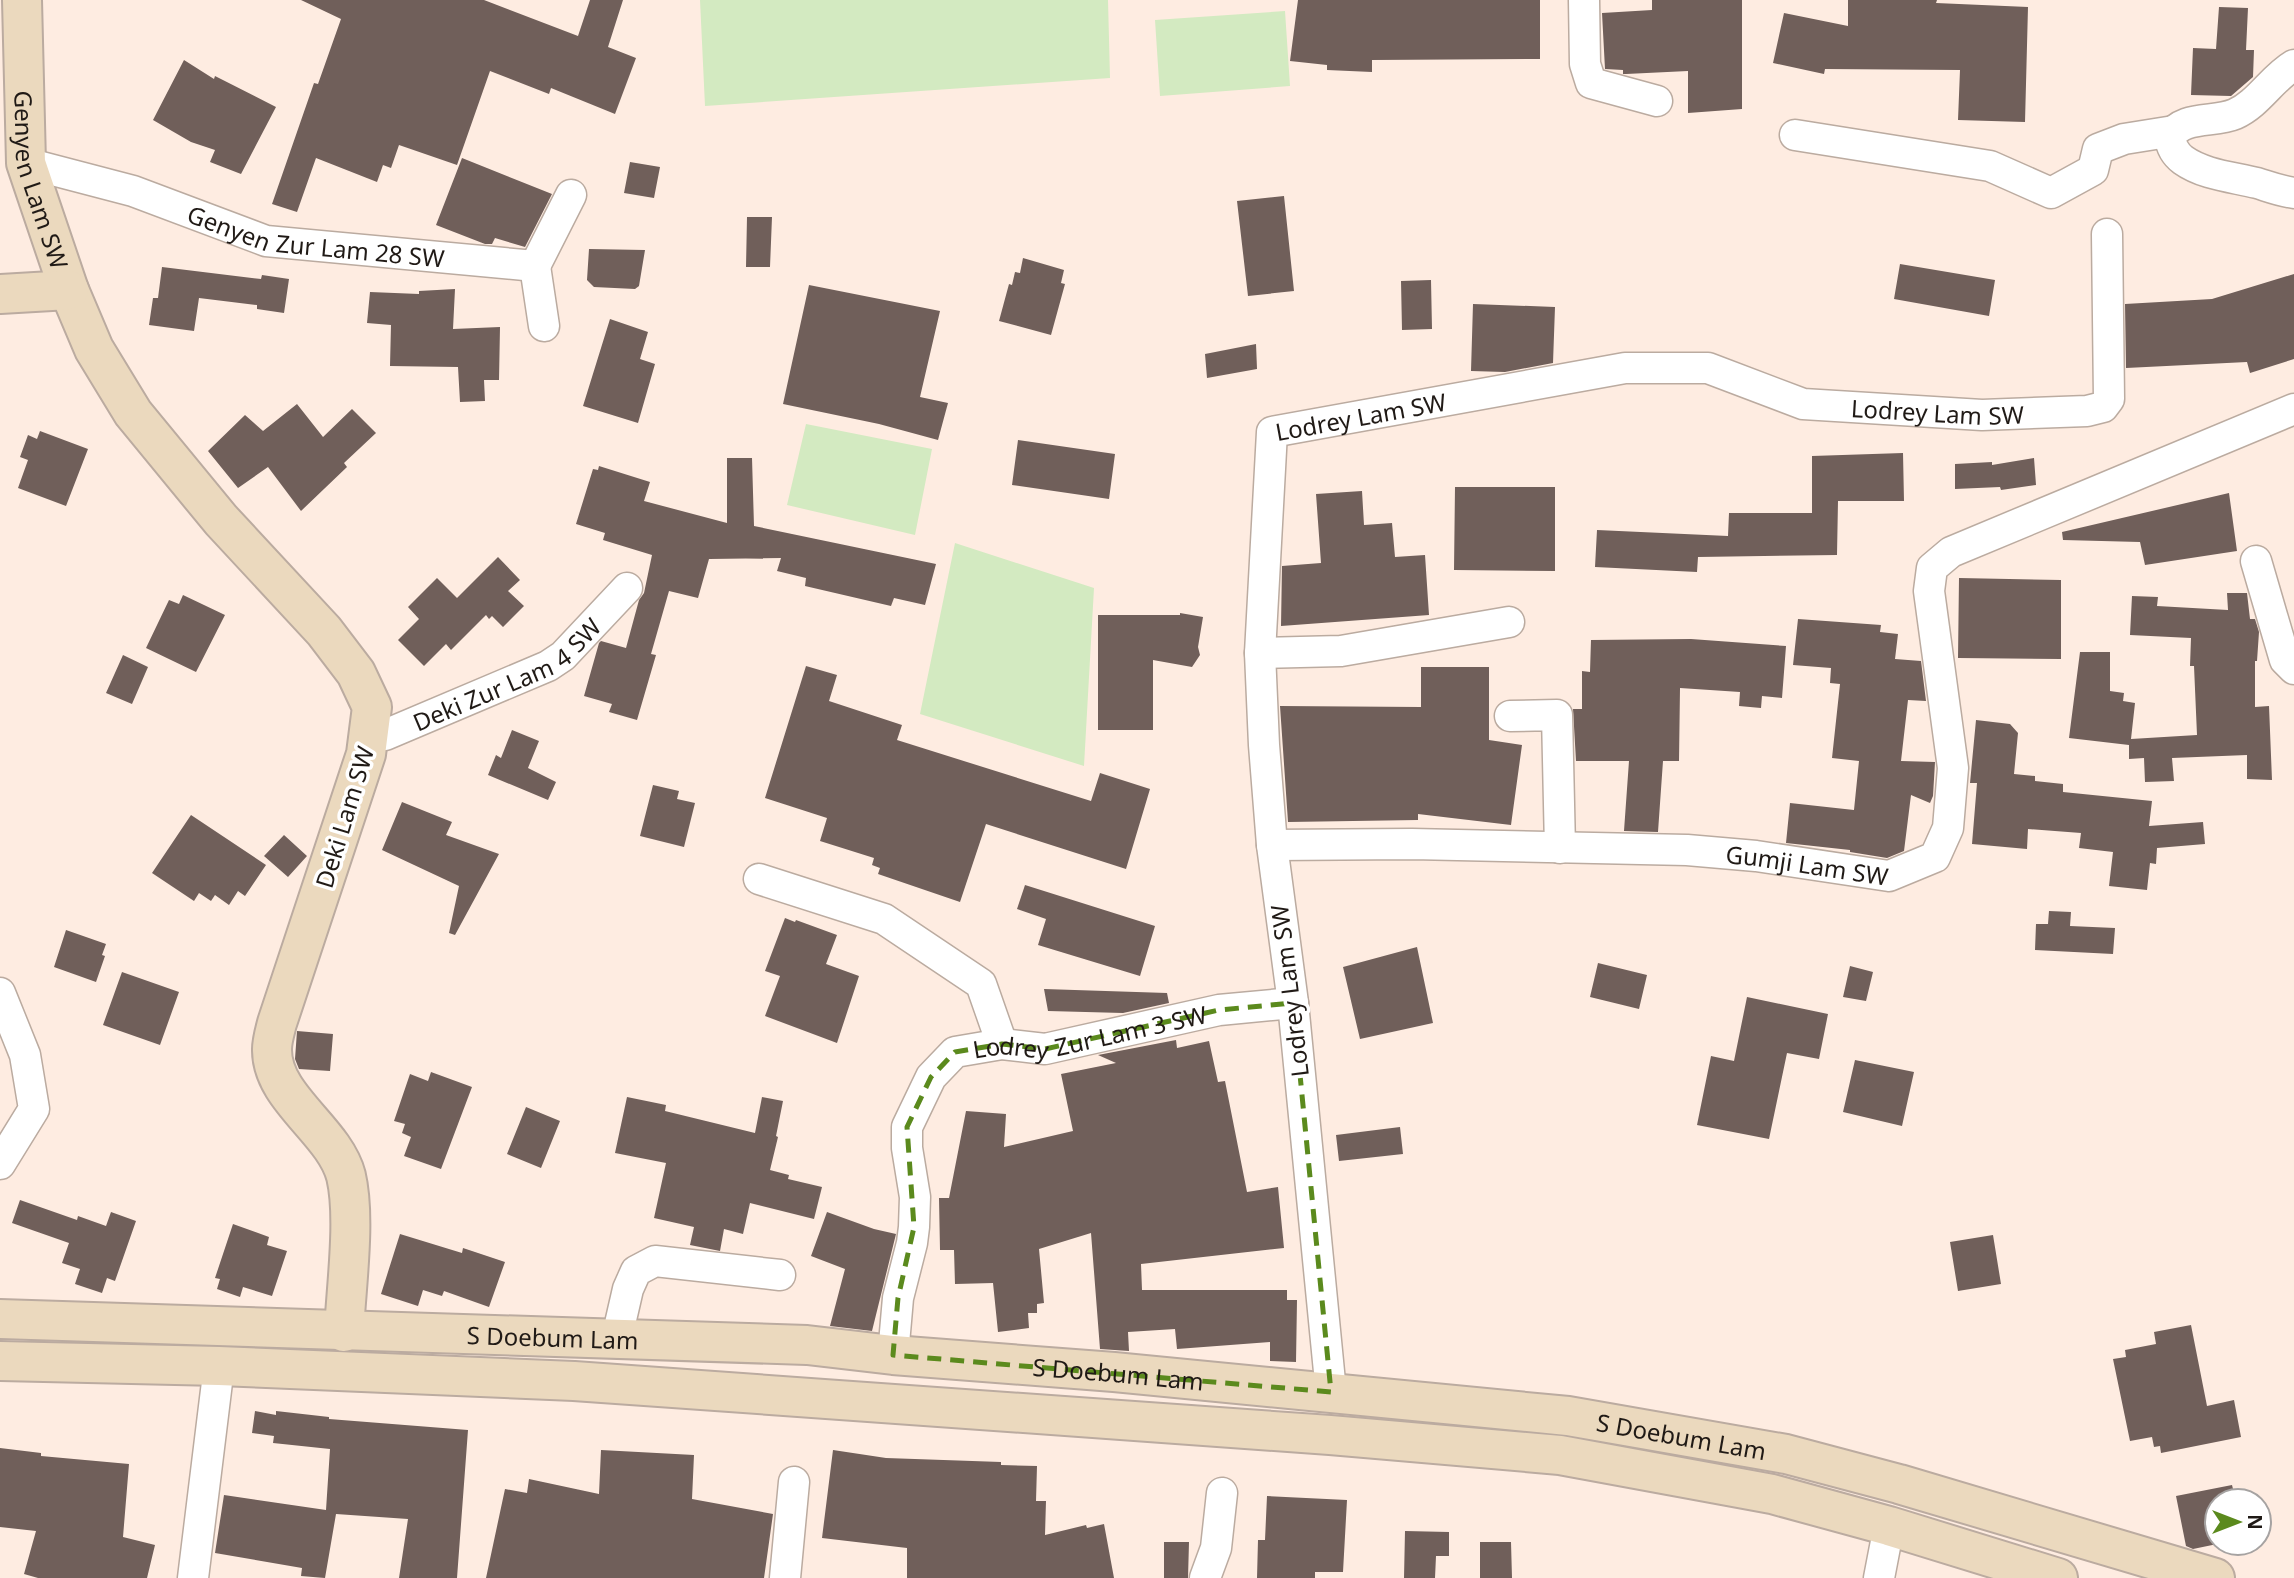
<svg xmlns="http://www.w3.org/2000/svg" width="2294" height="1578" font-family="'Noto Sans',sans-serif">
<rect width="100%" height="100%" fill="#feece1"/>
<path fill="#d3eac1" d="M700 0H1108L1110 78 705 106Z
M1285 11 1290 86 1160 96 1155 20Z
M806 424 932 449 915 535 787 505Z
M955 543 1094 588 1084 766 920 714Z"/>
<path fill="#705f5a" d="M301 0H484L578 36 590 0H623L608 47 636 58 615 114 551 88 549 94 490 71 457 165 399 145 391 168 383 165 377 182 316 158 297 212 272 204 314 83 318 84 341 19Z
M1298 0H1540V59L1372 60V72L1327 70V65L1290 61Z
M1652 0H1742V109L1688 113V71L1626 74H1623V70L1605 69 1602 13 1652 10Z
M1848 0H1937L1936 3 2028 7 2025 122 1958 120 1960 70 1825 69 1824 74 1773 63 1784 13 1848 26Z
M2219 7 2248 8 2246 50H2254L2253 77 2231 96 2191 95 2193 48 2216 49Z
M184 60 214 79 215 76 276 107 241 174 210 162 215 150 191 142 153 120Z
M462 158 552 194 525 247 495 238 492 244H485L436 225Z
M630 162 660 167 654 198 624 193Z
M1284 196 1294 291 1248 296 1237 201Z
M747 217H772L770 267H746Z
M589 249 645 250 639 286 635 289 594 287 587 280Z
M1023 258 1064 270 1061 283 1065 284 1051 335 999 321 1009 284 1012 285 1015 272 1020 273Z
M1900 264 1995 280 1989 316 1894 299Z
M162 267 261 279 262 275 289 279 284 313 257 309V305L199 298 194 331 149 325 153 298H158Z
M2294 274V359L2250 373 2247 362 2126 368 2125 304 2212 299Z
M1431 280 1432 329 1402 330 1401 281Z
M809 285 940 311 920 397 948 403 938 440 879 424 783 404Z
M455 289 453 329 500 327 499 380H484L485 401 460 402 458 367 390 366 391 325 367 323 370 292 419 294V291Z
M1473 304 1555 307 1553 363 1505 372 1471 371Z
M610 319 648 332 640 359 655 364 638 423 583 406Z
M1256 344 1257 369 1207 378 1205 354Z
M297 404 323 437 352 409 376 433 344 463 347 467 301 511 268 467 238 488 208 451 245 415 263 431Z
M40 431 88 449 66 506 18 488 28 460 20 457 28 435 37 439Z
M1018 440 1115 454 1109 499 1012 485Z
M1903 453 1904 501H1838L1837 555 1698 557 1697 572 1595 567 1597 530 1728 536 1729 513H1812V456Z
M727 458H752L754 526 936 564 925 605 894 598 891 606 805 586 806 578 777 571 781 558 709 559 698 598 669 591 651 654 656 655 637 720 609 712 612 704 584 696 599 643 601 641 626 648 639 600 644 593 652 555 603 540 605 533 576 524 593 469 598 470 599 466 650 482 644 501 727 523Z
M2034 458 2036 485 2001 490 2000 487 1955 489V464L1992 462V465Z
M1455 487H1555V571L1454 570Z
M1362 491 1364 525 1392 523 1395 557 1425 555 1429 615 1281 626 1282 566 1321 563 1316 494Z
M2229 493 2237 551 2145 565 2140 542 2063 540 2062 532Z
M498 557 520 580 508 591 524 606 503 627 492 616 489 619 486 615 451 650 446 644 424 666 398 640 419 619 408 607 437 578 457 598Z
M1959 578 2061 580V659L1958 658Z
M2227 593H2247L2250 619H2255L2259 632 2257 661H2255V707L2269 706 2272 780 2247 779V755L2172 758 2174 781 2145 782 2144 758 2129 759V745L2069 738 2080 652H2110V691L2124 693 2123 701 2135 703 2131 739 2197 735 2194 666H2190L2191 638 2130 635 2132 596 2158 597 2157 606 2228 610Z
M183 595 225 615 196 672 146 648 169 600 179 604Z
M1180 613 1203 617 1198 647 1200 655 1192 667 1153 660V730H1098V615H1180Z
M1798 619 1881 625 1880 632 1898 634 1895 659 1921 661 1926 701 1908 700 1901 761 1935 762 1933 796 1930 803 1911 795 1904 851 1887 858 1850 852V850L1786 843 1790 803 1854 810 1859 761 1832 758 1840 684 1830 683 1831 668 1793 665Z
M1691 639 1786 646 1782 698 1762 696 1761 708 1739 706 1740 692 1680 688 1679 761H1663L1658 832 1624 831 1629 761H1576L1573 709H1582V671L1590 672 1591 640Z
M123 655 148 667 132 704 106 693Z
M806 666 837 675 829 701 902 725 897 740 1091 801 1100 773 1150 789 1126 869 986 824 960 902 878 874 880 868 872 865 874 858 820 841 827 818 765 798Z
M1421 667H1489V740L1522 745 1511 825 1418 814V820L1288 822 1280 706 1421 707Z
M1976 720 2010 724 2018 733 2014 774 2035 776V781L2063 784V792L2152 801 2149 826 2203 822 2205 844 2157 848 2156 864 2150 863 2147 890 2109 886 2113 852 2079 848 2081 833 2028 829 2027 849 1972 844 1977 783H1970Z
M512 730 539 741 528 768 556 782 548 800 488 775 496 755 501 758Z
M653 785 679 791 677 799 695 803 684 847 640 836Z
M402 802 452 822 446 835 499 854 455 935 449 933 459 886 382 850Z
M191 815 266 865 245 896 238 891 229 905 215 895 211 901 199 893 194 901 152 873Z
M284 835 307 856 288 877 264 856Z
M1025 885 1155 926 1140 976 1038 945 1046 919 1017 909Z
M2049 911 2071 912 2070 926 2115 928 2113 954 2035 950 2036 924H2048Z
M785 918 795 922 796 920 837 935 826 964 859 976 837 1043 765 1016 780 976 765 971Z
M66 930 106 944 102 955 105 956 96 982 54 967Z
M1417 947 1433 1023 1360 1039 1343 967Z
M1598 963 1647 975 1639 1009 1590 997Z
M1850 966 1873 972 1866 1001 1843 997Z
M122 972 179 992 160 1045 103 1025Z
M1044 989 1167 993 1169 1003 1123 1013 1048 1011Z
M1747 997 1828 1014 1819 1059 1787 1053 1769 1139 1697 1125 1711 1056 1734 1061Z
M297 1031 333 1034 330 1071 299 1069 295 1059Z
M1176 1040 1177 1048 1209 1041 1218 1082 1225 1081 1247 1192 1278 1187 1284 1248 1141 1264 1142 1290H1287V1300H1297L1296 1362 1270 1361V1342L1177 1349 1175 1329 1128 1332 1129 1351 1100 1349 1091 1233 1039 1249 1044 1303 1037 1304V1313H1028L1029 1328 998 1332 993 1283 955 1284 954 1250H940L939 1198H949L966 1111 1006 1114 1004 1147 1073 1131 1061 1074 1116 1063 1098 1055Z
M1855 1060 1914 1072 1902 1126 1843 1112Z
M431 1072 472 1087 441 1169 404 1156 411 1137 402 1133 405 1124 394 1121 410 1074 428 1081Z
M627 1097 666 1105 665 1111 755 1133 762 1097 783 1101 776 1136 778 1137 770 1170 789 1175 788 1179 822 1187 814 1219 750 1203 743 1234 724 1229 720 1251 690 1245 694 1227 654 1218 666 1163 615 1153Z
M526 1107 560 1121 541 1168 507 1154Z
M1400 1127 1403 1154 1339 1161 1336 1135Z
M20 1200 77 1220 78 1216 106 1226 111 1212 136 1221 115 1281 107 1278 102 1293 75 1284 80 1269 62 1263 69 1243 12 1223Z
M827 1212 874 1229 896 1234 872 1331 830 1326 845 1269 811 1256Z
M233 1224 269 1237 267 1245 287 1251 272 1296 243 1287 240 1297 217 1289 220 1279 215 1278Z
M400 1234 462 1253 463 1248 505 1262 489 1307 444 1291 442 1296 423 1290 418 1306 381 1294Z
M1993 1235 2001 1284 1958 1291 1950 1242Z
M2191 1325 2207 1406 2234 1400 2241 1437 2161 1453 2160 1446 2154 1447 2152 1437 2130 1441 2113 1359 2126 1357 2125 1350 2156 1344 2154 1332Z
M255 1411 276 1415V1411L329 1417V1419L468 1430 457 1578H399L408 1519 336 1514 325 1578 301 1576 302 1568 215 1553 224 1495 326 1510 330 1449 273 1443 274 1436 252 1433Z
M0 1448 41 1453V1456L129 1464 123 1537 155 1545 147 1578H38L24 1574 36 1531 0 1527Z
M601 1450 694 1455 692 1499 773 1514 764 1578H486L505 1489 527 1493 529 1479 599 1494Z
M833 1450 886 1458 1001 1462V1465L1037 1466 1036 1501H1046L1045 1535 1086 1525 1087 1528 1104 1524 1114 1578H907V1548L822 1538Z
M2232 1485 2236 1501H2217V1543H2222L2193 1549 2186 1546 2176 1496Z
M1267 1496 1347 1500 1343 1572H1315V1578H1257L1258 1540H1265Z
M1405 1531 1449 1532V1556H1436L1435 1578H1404Z
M1164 1542H1189L1188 1578H1164Z
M1480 1542H1511L1512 1578H1480Z"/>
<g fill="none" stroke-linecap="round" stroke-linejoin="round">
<g stroke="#bbaba0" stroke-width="33">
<g id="minor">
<path d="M1584 0 1585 64 1591 83 1657 101"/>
<path d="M2294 65C2272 78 2258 104 2235 114 2214 123 2182 115 2170 137 2171 146 2175 154 2183 160 2204 175 2233 177 2257 183 2270 187 2280 191 2294 193"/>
<path d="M1795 135 1990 166 2051 193 2093 170 2098 149 2124 139 2174 131"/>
<path id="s1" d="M26 163 133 191 266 241 535 266 571 195"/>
<path d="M535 266 544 326"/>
<path d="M2256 561 2285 660 2294 669"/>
<path d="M1260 653 1341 651 1509 622"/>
<path d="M1510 716 1557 715 1560 848"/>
<path id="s2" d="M370 736 385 735 548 666 563 656 627 588"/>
<path id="s3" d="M1272 845 1412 844 1687 850 1756 856 1889 876 1935 857 1948 828 1953 768 1929 591 1932 568 1951 552 2294 409"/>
<path d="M759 879 884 919 981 984 1002 1044"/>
<path d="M0 993 25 1055 34 1109 0 1164"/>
<path d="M617 1337 628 1289 636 1271 655 1261 780 1275"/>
<path id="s4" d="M893 1355 898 1298 912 1243 914 1227 915 1197 907 1148V1127L931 1077 955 1052 1002 1044 1045 1049 1219 1010 1293 1003"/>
<path id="s5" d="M1331 1392 1293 1003 1272 845 1264 745 1260 653 1272 432 1625 368H1708L1803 404 1982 415 2087 411 2103 407 2109 399 2107 234"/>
<path d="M193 1578 219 1366"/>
<path d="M785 1578 794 1482"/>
<path d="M1205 1578 1216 1548 1222 1493"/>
<path d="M1879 1578 1889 1526"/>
</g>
</g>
<g stroke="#bbaba0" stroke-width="42">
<g id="secondary">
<path id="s6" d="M22 0 26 163 69 290 94 349 133 413 221 520 324 631 356 673 372 707 366 754 277 1023C275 1031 272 1041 272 1049 271 1098 334 1130 346 1176 356 1218 346 1288 344 1332"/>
<path d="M0 294 69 290"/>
<path id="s7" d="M0 1319 807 1345 893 1355 1114 1372 1568 1416 1786 1454 1899 1484 2215 1578"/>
<path d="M0 1361 219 1366 574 1381 1330 1435 1560 1455 1772 1494 1889 1526 2058 1578"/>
</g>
</g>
<use href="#minor" stroke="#fff" stroke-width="30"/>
<use href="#secondary" stroke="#ebd9be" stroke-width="38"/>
</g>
<path fill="none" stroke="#5b8a1d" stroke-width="5" stroke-dasharray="14 9" stroke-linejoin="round" d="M1293 1003 1331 1392 893 1355 898 1298 914 1227 907 1127 931 1077 955 1052 1002 1044 1045 1049 1219 1010Z"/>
<g text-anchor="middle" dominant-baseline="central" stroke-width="7" stroke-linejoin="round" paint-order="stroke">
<g font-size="24" fill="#201a16" stroke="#fff">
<text stroke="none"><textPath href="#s6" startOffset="182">Genyen Lam SW</textPath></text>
<text stroke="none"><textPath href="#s1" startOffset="301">Genyen Zur Lam 28 SW</textPath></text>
<text stroke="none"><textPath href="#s5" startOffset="1642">Lodrey Lam SW</textPath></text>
<text stroke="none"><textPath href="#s5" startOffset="1054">Lodrey Lam SW</textPath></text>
<text stroke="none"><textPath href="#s2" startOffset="152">Deki Zur Lam 4 SW</textPath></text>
<text transform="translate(344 817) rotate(-73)">Deki Lam SW</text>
<text stroke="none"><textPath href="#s3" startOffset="536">Gumji Lam SW</textPath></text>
<text transform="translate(1289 991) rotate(-97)">Lodrey Lam SW</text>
<text stroke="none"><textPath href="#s4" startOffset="458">Lodrey Zur Lam 3 SW</textPath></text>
<text stroke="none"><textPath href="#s7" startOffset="553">S Doebum Lam</textPath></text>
<text stroke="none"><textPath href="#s7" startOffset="1120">S Doebum Lam</textPath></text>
<text stroke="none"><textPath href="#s7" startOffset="1687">S Doebum Lam</textPath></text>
</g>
</g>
<g transform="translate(2238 1522) rotate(90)"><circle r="33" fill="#ffffff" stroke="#a6a3a2" stroke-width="2"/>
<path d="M0-5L12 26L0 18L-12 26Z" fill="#5b8a1d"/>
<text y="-10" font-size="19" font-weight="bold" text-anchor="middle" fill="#201a16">N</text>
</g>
</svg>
